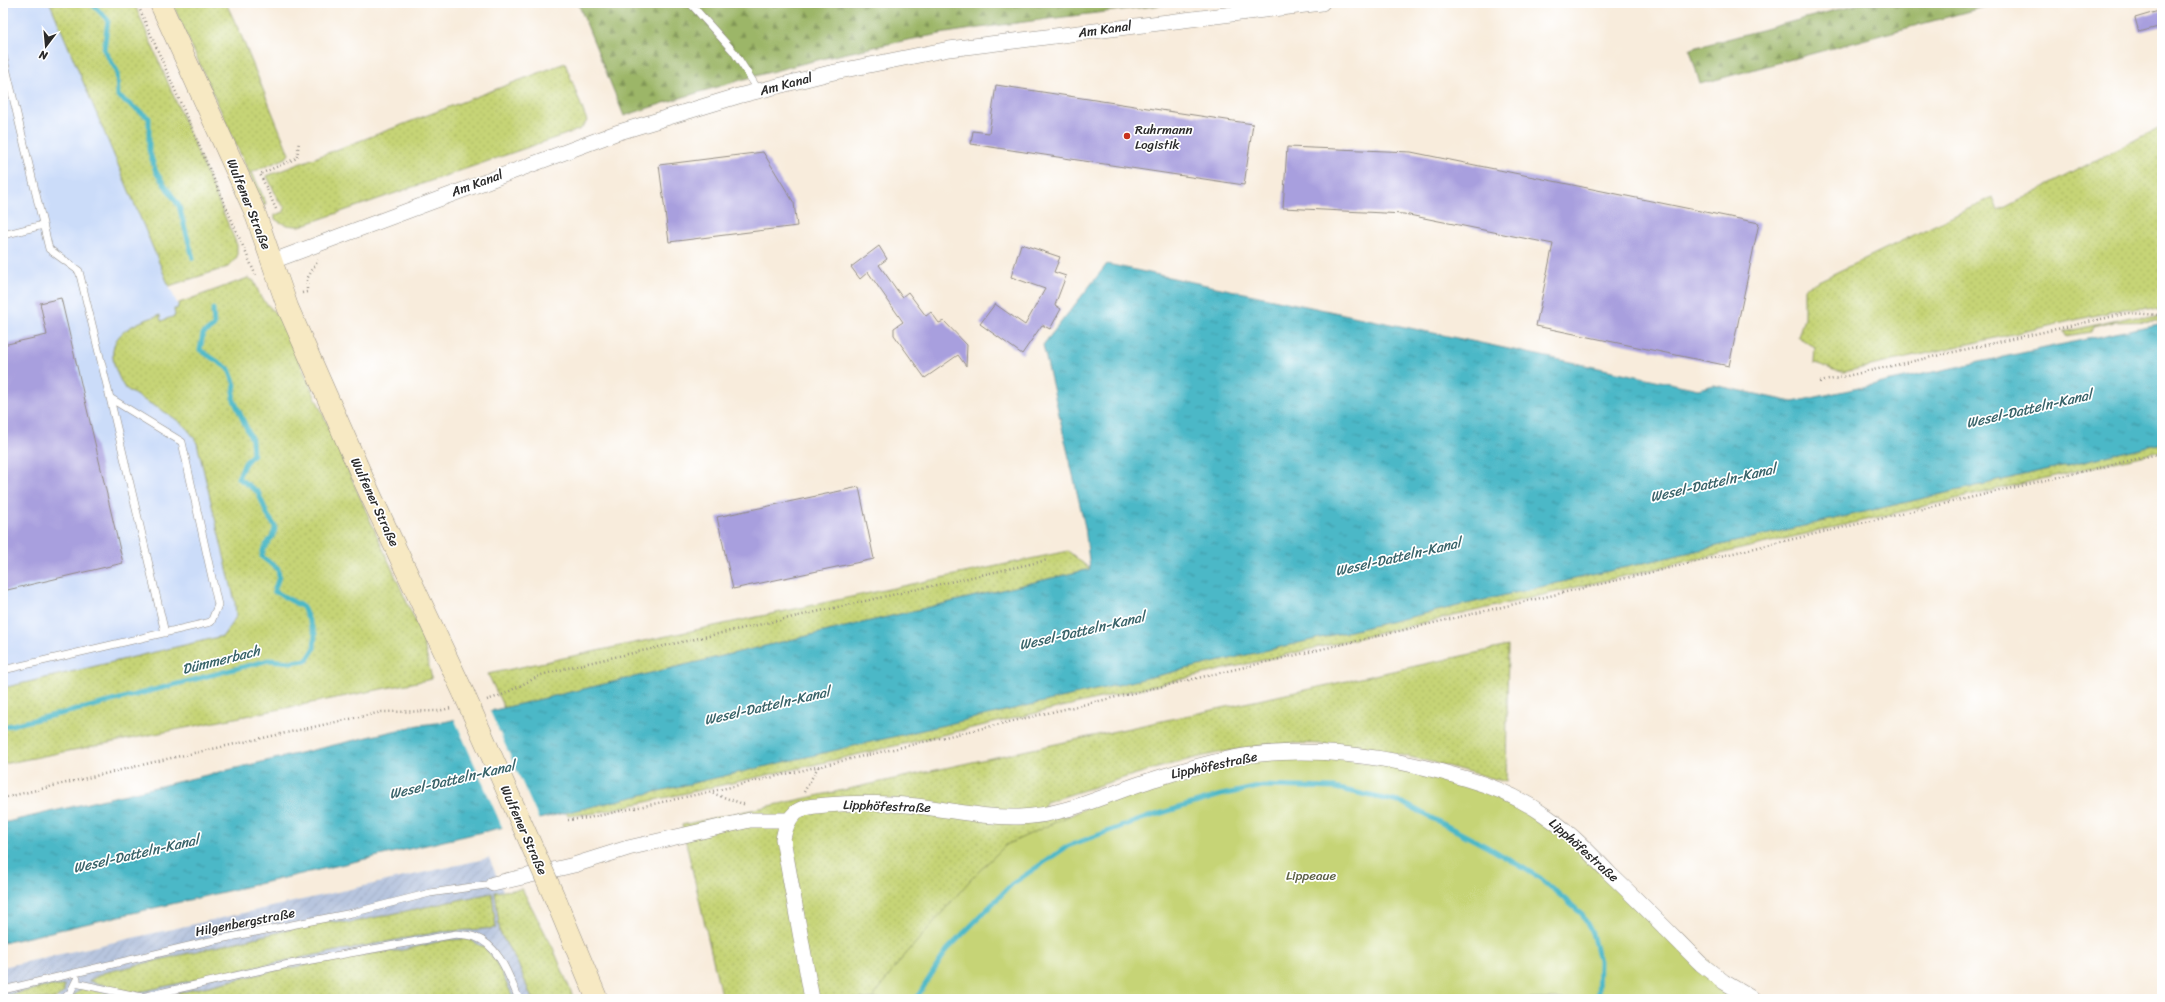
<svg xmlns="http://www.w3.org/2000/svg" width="2165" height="1002" font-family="Sriracha,sans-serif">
<defs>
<pattern id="industrial-furrows" width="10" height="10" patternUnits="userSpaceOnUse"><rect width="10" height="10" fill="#b7c5de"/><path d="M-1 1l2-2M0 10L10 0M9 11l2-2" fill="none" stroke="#9ea9bf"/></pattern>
<pattern id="grass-dots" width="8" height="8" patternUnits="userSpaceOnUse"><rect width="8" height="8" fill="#c6d476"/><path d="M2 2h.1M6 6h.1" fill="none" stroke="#aab666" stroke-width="1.8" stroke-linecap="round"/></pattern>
<pattern id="forest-firs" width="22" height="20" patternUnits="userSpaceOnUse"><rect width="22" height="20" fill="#9cb667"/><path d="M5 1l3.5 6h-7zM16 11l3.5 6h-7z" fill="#7f9455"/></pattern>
<pattern id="water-ripples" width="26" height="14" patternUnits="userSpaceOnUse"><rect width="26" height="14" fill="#4cb8c7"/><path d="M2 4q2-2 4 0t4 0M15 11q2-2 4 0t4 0" fill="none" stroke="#3f96a2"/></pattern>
</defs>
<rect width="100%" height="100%" fill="#fff"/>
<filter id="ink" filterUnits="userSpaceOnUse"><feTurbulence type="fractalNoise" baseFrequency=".025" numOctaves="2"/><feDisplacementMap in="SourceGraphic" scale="8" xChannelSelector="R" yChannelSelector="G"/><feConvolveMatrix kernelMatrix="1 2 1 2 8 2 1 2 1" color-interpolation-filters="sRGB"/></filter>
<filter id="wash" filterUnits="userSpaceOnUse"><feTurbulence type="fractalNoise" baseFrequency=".012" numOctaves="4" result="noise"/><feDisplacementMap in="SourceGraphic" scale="16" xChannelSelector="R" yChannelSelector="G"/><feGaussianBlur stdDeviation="0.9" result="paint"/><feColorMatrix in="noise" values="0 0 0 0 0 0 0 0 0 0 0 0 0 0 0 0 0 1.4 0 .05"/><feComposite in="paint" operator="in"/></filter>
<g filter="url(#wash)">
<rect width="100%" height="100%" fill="#f8ecdc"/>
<path fill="#cbdcf9" d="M3 3H55L169 286 349 677 3 758Z"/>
<path fill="url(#industrial-furrows)" d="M489 858 549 999H3V967Z"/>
<path fill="url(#grass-dots)" stroke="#788050" d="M50 3H134L237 245V257L228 267 169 286Z
M172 3H226L241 35 289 154 286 158 252 172 266 203 264 206Z
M565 63 587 121 581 129 300 226C290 226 283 225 275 219V215L284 212 285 208 279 201 267 176Z
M2158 128 2162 131V312L2145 308 2124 309 1844 372C1834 372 1824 365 1814 363L1815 347 1798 337 1804 317V288L1993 197 1998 211Z
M248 278 254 281 261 298 280 318 422 636 432 679 3 764V688L223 636 236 617 235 602 197 443C183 415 148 406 124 387 99 343 118 328 160 315L161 321 175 316 174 309H177L179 303Z
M2131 317 2162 318V321L2115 322 2093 327 2091 332 2066 336 2064 332Z
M2162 443V451L817 764 596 813 568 816 566 812Z
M1068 551 1090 569 504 708 488 674Z
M1508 646 1506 782C1433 762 1359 740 1283 744 1205 749 1121 779 1046 802L1037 821 1063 814 1744 999H722L682 825Z
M522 889 553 948 574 999H532L518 964 500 933 495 892Z
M492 893 496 928 439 932 293 959 134 993 89 981 103 973 327 921 349 923Z
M468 939 485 948 495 960 514 999H152L278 970 386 951H399L446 940Z
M49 986H64V992L56 999H3V996Z
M83 987 125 998 70 999Z"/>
<path fill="url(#forest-firs)" stroke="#647049" d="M578 3H1177C1101 13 1023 21 946 33 837 52 729 81 624 116Z
M1862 3H1999L1700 84 1690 49Z"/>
<path fill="#c6d476" stroke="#788050" d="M1286 750 1477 780 1562 829 1650 912 1750 999H872L900 961 972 878 1006 845 1123 791Z"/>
<path fill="url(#water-ripples)" stroke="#3c7279" d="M1107 264 1698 389 1714 385 1793 402 2162 323V443L3 943V823L419 725 444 722 1090 569 1085 527 1043 345Z"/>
<path fill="#f8ecdc" d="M489 709 539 820 503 829 454 718Z"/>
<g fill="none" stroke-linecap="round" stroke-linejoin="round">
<path stroke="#4cb8c7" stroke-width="5" d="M91 3 108 20 104 50 117 71 118 96 149 118V150L156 172 179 206 193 258
M3 727 85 708 269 660 291 662 307 660 314 649 315 634 303 607 274 591 279 577 278 569 262 557C261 545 276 539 275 526L268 516 258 492 238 478 245 463 253 454 252 440 233 398 235 385 229 369 200 350 203 334 214 326 213 309
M916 999 947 950 1012 884 1068 846 1145 818 1221 795 1263 786 1335 788 1403 803 1493 850 1540 878 1582 914 1592 933 1599 961 1598 999"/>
</g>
<g id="blocks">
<path fill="#a89fde" d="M2162 10V26L2139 32 2135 18Z
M996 85 1253 124 1244 185 971 144 973 131 989 133Z
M1287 147 1411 152 1759 223 1729 366 1536 326 1553 244 1404 214 1283 208Z
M763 152 794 203 797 226 669 242 659 165Z
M1021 244 1060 257 1054 272 1066 276 1055 305 1061 309 1050 329 1042 325 1022 354 980 324 995 304 1025 325 1045 289 1011 277Z
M879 246 887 259 879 265 902 297 908 292 926 316 931 312 939 323 944 321 967 345 966 366 958 355 925 378 894 335V328L903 322 868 272 860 279 851 267Z
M61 298 123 563 3 591V345L47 335 40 303Z
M859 487 874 559 733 589 717 517Z"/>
</g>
</g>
<g filter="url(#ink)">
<use href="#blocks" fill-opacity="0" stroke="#928c84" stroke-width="1"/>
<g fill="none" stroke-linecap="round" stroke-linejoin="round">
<g stroke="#928c84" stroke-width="8">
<path id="lane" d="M690 3 734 52 759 91
M3 55 49 249 79 271 110 398 182 442 218 605 211 622 3 670
M3 235 43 225
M110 398 165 633
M75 983 142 997 284 965 456 934C462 935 470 935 475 937 500 946 509 977 519 999
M3 990 210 941 352 913 430 893 493 884
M63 999 70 993 77 979"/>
</g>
<g stroke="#928c84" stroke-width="16">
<path id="street" d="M273 261 616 133 738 96 830 73 949 49 1322 3
M493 884 574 865 628 848 750 820H789
M812 999 783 839C785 828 788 819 796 812 804 806 816 806 826 805 856 802 888 803 917 806 951 810 985 818 1019 817 1068 816 1115 790 1161 777 1190 768 1220 759 1251 755 1323 746 1398 758 1467 779 1495 787 1522 799 1546 816 1570 832 1590 853 1610 874 1641 903 1671 934 1701 964L1724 982 1753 999"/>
</g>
<g stroke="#928c84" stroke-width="22">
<path id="secondary" d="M160 3 254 210 288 308 365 483 464 694
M557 903 597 999"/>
</g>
<path stroke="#928c84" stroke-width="2.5" stroke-dasharray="1 3" stroke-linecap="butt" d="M137 3 256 276
M276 209 260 174 297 158 299 141
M302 293 307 292V279L318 260
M1820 382 2128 313 2162 315
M487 700 502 695 541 675 579 665 1048 560
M709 792 746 805
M804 792 818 767
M3 798 171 758 382 712 438 711 451 708
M568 820 588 818 709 792 2162 453"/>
<use href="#lane" stroke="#fff" stroke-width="7"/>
<use href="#street" stroke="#fff" stroke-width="15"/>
<use href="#secondary" stroke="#f7e9c3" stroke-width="21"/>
<g stroke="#928c84" stroke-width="22" stroke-linecap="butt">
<path id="secondary-bridge" d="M464 694 557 903"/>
</g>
<use href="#secondary-bridge" stroke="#f7e9c3" stroke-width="21"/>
</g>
</g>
<circle fill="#c8321e" stroke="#fff" stroke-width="1.5" cx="1127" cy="136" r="4"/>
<g text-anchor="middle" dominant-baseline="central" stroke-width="3.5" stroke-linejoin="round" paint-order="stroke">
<g font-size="13" fill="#2b2b2b" stroke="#fff">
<text transform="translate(1105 29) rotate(-8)">Am Kanal</text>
<text transform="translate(786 84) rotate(-15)">Am Kanal</text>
<text transform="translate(477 183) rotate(-20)">Am Kanal</text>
<text transform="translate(249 204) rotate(68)">Wulfener Straße</text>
<text transform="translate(375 502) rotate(65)">Wulfener Straße</text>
<text transform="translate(1214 765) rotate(-12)">Lipphöfestraße</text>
<text transform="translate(887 806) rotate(2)">Lipphöfestraße</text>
<text transform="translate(524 830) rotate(66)">Wulfener Straße</text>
<text transform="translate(1584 850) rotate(42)">Lipphöfestraße</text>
<text transform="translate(245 922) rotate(-11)">Hilgenbergstraße</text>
</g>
<g font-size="13" fill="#2b2b2b" stroke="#fff" text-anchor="start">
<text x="1135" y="129">Ruhrmann<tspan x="1135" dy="15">Logistik</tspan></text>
</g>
<g font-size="13" fill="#5a5e42" stroke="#fff">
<text x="1311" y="875">Lippeaue</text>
</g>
<g font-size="14" font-style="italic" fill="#386369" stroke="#fff">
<text transform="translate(2029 409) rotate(-13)">Wesel-Datteln-Kanal</text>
<text transform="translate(1713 483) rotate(-13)">Wesel-Datteln-Kanal</text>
<text transform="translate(1398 557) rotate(-13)">Wesel-Datteln-Kanal</text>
<text transform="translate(1082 631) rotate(-13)">Wesel-Datteln-Kanal</text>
<text transform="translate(221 660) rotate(-14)">Dümmerbach</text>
<text transform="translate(767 706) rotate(-13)">Wesel-Datteln-Kanal</text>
<text transform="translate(452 780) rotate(-13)">Wesel-Datteln-Kanal</text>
<text transform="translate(136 854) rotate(-13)">Wesel-Datteln-Kanal</text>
</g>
</g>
<rect width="2165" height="1002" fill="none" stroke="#fff" stroke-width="16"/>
<g transform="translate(46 46) rotate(196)" stroke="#ffffff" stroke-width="3" paint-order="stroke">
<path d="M0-3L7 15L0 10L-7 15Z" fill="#2b2b2b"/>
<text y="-6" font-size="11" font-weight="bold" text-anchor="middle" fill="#2b2b2b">N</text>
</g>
</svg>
